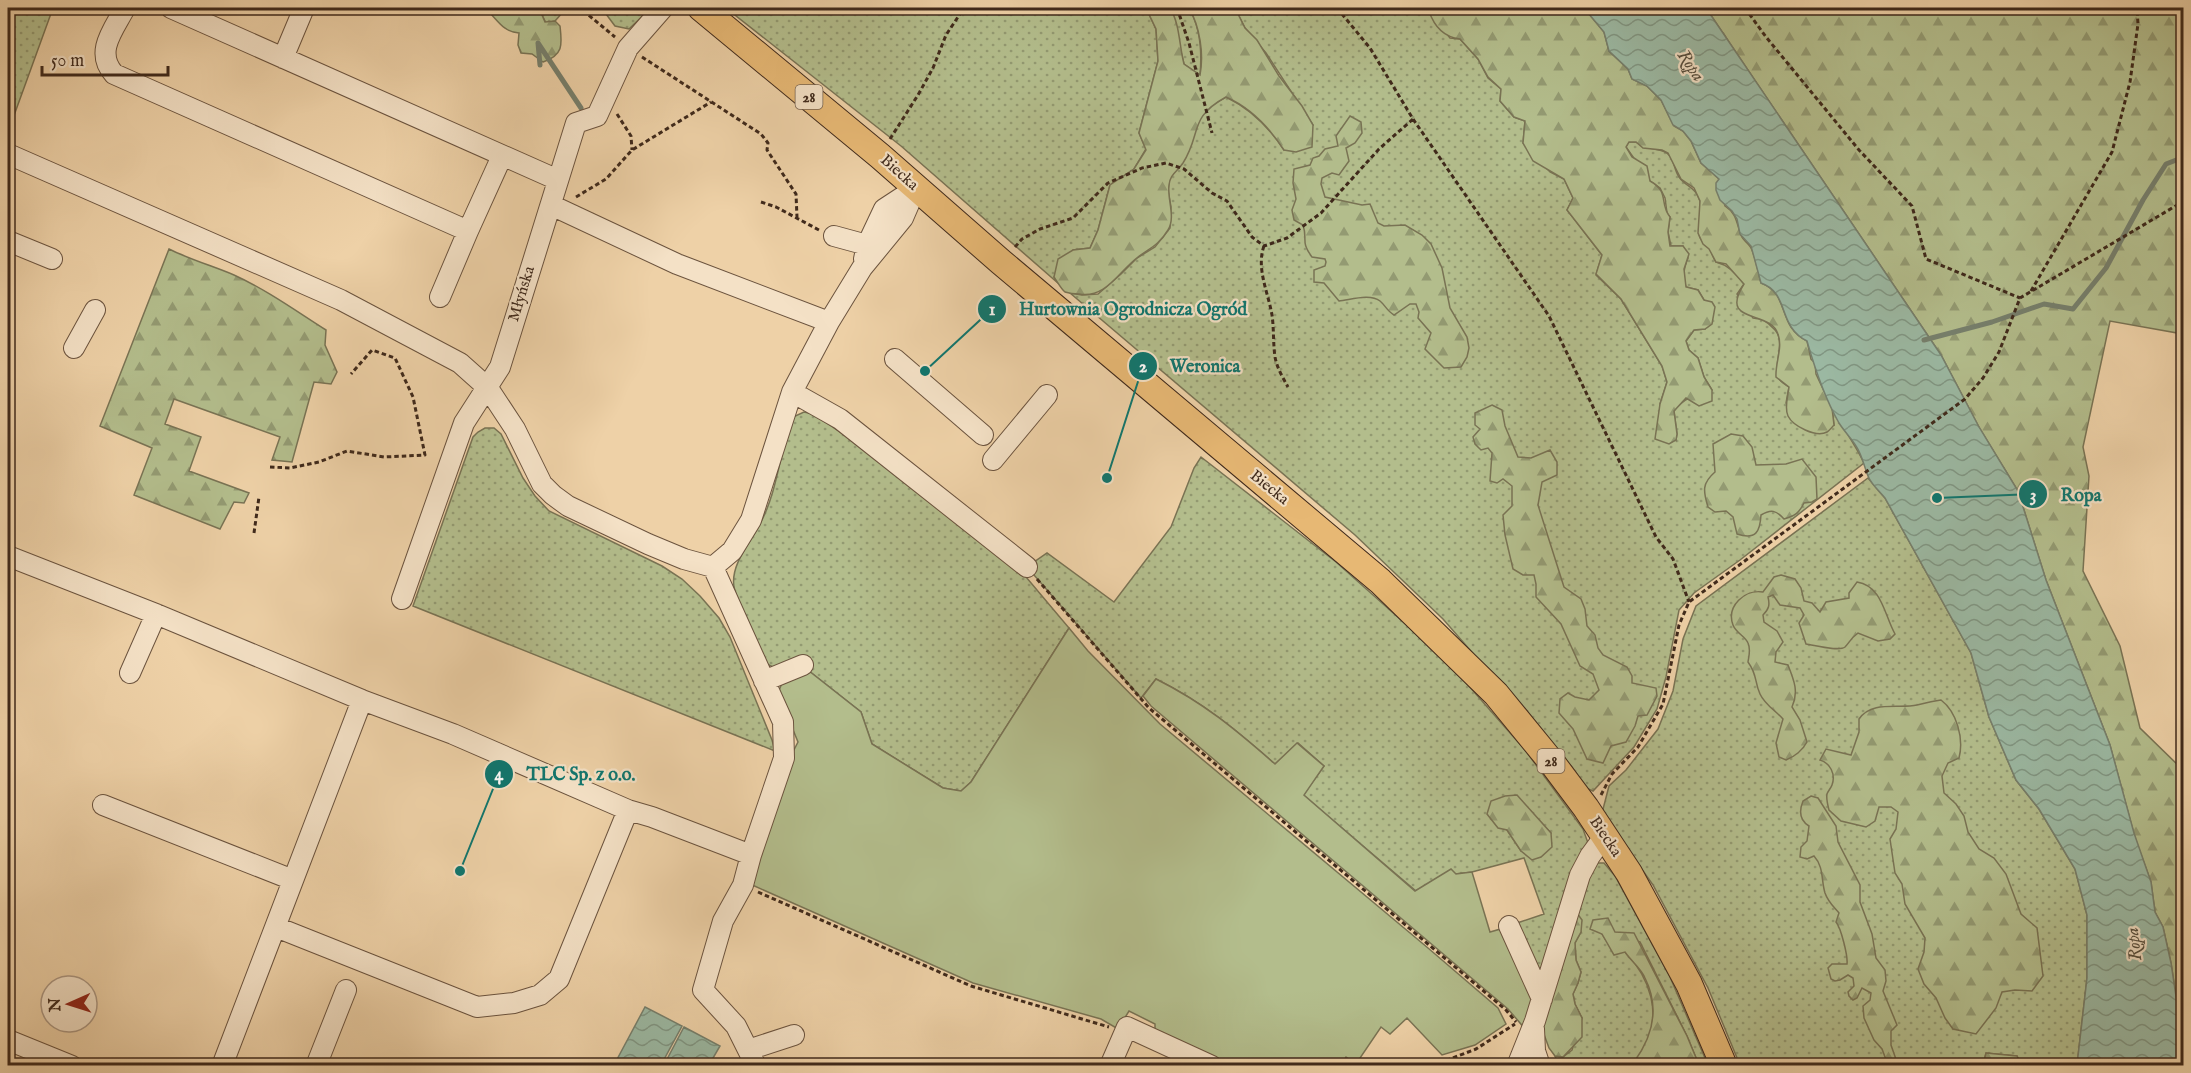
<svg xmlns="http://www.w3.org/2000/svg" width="2191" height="1073" font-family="'IM FELL English',serif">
<defs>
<pattern id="grass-dots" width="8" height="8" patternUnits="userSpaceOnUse" patternTransform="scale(1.5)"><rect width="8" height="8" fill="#b3bd8c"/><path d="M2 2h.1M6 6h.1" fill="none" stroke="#939a72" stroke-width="1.8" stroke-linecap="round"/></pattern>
<pattern id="forest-firs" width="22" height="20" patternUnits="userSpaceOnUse" patternTransform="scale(1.5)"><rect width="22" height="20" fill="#b3bd8c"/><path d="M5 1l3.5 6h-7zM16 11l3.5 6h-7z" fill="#939a72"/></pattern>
<pattern id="water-waves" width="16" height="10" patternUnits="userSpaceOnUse" patternTransform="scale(1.5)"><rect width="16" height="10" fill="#9bb8a2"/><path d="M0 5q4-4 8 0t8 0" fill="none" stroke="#809683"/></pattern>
</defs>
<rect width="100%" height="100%" fill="#eed1a7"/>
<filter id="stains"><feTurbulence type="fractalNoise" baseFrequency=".00333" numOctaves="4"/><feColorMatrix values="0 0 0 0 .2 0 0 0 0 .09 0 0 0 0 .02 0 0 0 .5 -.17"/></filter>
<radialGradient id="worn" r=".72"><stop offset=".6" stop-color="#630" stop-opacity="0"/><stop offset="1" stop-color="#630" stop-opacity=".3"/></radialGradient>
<path fill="url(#grass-dots)" stroke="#797354" stroke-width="1.5" fill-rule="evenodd" d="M8 8H53L8 132Z
M546 8H563V12L555 21 546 23 542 15Z
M588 8H651L629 29 615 26 603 10Z
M726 8H1146L1156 29 1158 61 1139 133 1146 149 1134 169 1110 185 1098 230 1090 248 1073 250 1054 277 1059 284 901 146Z
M1170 8H1189C1201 28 1202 53 1200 75L1184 64Z
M1235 8H1432L1429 11 1450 38 1460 39 1478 59 1488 78 1501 89 1500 101 1514 117 1525 121 1523 143 1550 172 1564 179 1573 198 1567 210 1602 255 1596 275 1621 299 1662 366 1667 382 1660 404 1676 440 1677 434 1674 411C1684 397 1696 395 1712 390L1704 377 1698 358 1689 350 1686 341 1694 330 1705 329 1704 300 1698 290 1686 287C1682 276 1684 268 1688 258L1683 246H1671L1668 232 1670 217 1667 213 1665 198 1660 188 1650 181 1626 147 1628 142H1636C1648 152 1663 147 1669 155 1675 162 1674 170 1679 177 1686 187 1696 187 1700 201 1703 212 1697 224 1699 234 1700 242 1706 244 1710 249 1712 253 1713 258 1716 262 1728 265 1737 274 1744 284L1737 294 1753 318C1762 319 1767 321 1773 328 1788 341 1772 362 1779 378 1780 382 1785 384 1789 387L1786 403 1834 425 1832 408C1842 427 1855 444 1864 463L1740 560 1694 593 1679 610 1666 677 1657 709 1634 747 1593 791 1586 788 1572 767 1443 619 1355 535 1070 293 1082 295 1098 294 1121 274 1137 258 1155 247 1170 228 1171 207 1168 190 1170 177 1182 163 1199 119 1212 105 1226 97C1251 109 1269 127 1284 150L1313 125 1266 53 1245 28Z
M804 412 813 414 876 456 1021 571 1069 628 971 782 961 791 943 788 872 744 861 712 809 671 775 668 767 664C757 642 739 610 734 587 730 563 753 540 762 520 778 488 780 450 793 417Z
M485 428H494L501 434 523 478 535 496 549 511 662 566 682 579 700 596 719 618 730 637 772 740 775 751 413 606 473 437 478 432Z
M1201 457 1336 562 1447 661 1525 750 1583 829 1588 843 1541 991 1511 925 1544 914 1524 858 1472 872 1455 874 1451 870 1416 891 1303 795 1324 766 1298 743 1275 764C1235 729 1204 703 1156 679L1141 698 1027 567 1047 553 1114 602 1171 527 1194 468ZM1527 807 1551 833 1521 851 1507 830Z
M1868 478 1885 498 1971 653 1989 717 2016 780 2039 809 2075 869 2087 915V978L2077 1065H2021L2017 1056 1986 1053 1983 1065H1740L1708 988 1653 885 1602 813 1609 786 1626 770 1658 729 1673 691 1683 639 1696 606Z
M1595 863H1604L1615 876 1670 977 1708 1065H1699L1687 1036 1640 942 1602 934C1610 950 1617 943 1626 953 1650 978 1662 1014 1645 1047 1642 1053 1636 1059 1632 1065H1559L1555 1056 1563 1057 1572 1050 1582 1018 1575 1004 1573 994 1578 983 1581 972 1576 960 1575 943 1581 932 1574 909Z"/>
<path fill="url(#forest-firs)" stroke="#797354" stroke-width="1.5" d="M491 8H546L542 15 545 22 555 21 560 26C562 44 564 55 543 62L532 54 521 53 518 45 519 33C504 32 499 22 489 12Z
M1146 8H1170C1180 24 1179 45 1184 64L1200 75C1204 54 1200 27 1189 8H1235L1245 28 1257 40 1279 76 1302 106 1313 125 1312 147 1296 152 1284 150C1269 127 1251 108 1226 97 1188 118 1202 133 1183 163 1177 172 1170 174 1169 185 1167 199 1176 217 1168 230 1159 245 1150 248 1138 257 1119 271 1106 299 1079 294 1075 294 1068 293 1065 292 1061 289 1057 281 1054 277L1058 259 1073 250 1090 248 1098 230 1110 185 1134 169 1146 150 1139 133 1158 61 1156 29Z
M1432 8H1584L1604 32 1609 51 1628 69 1632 79 1647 86 1661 100 1674 126 1683 131 1691 141 1701 163 1719 179 1725 206C1737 214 1736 222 1741 235 1743 241 1750 244 1752 250 1756 260 1758 272 1761 283 1791 294 1776 326 1807 341L1811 359 1815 363 1816 374 1832 408 1834 425C1833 426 1829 431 1827 432 1816 438 1793 426 1788 416 1784 408 1788 396 1789 387L1776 377C1775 363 1783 348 1778 334 1770 309 1718 325 1744 284L1726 264 1716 262 1709 249 1703 244 1698 233 1700 201 1694 188 1681 179 1668 153 1662 150 1643 148 1636 142H1629L1626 147 1632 157 1647 166 1650 181C1670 192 1659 204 1670 217L1668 232 1670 246H1683L1689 254 1684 269 1686 287 1698 290 1704 300 1712 302 1715 307 1712 324 1705 329 1694 330 1686 341 1689 350 1698 358 1704 377 1712 390V401L1699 406 1686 398 1674 411 1677 434 1676 440 1669 444 1655 439 1660 404 1667 382 1662 366 1621 299 1596 274 1602 255 1567 210 1573 198 1564 179 1533 161 1523 143 1525 121 1514 117 1500 101 1501 89 1488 77 1478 59 1460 39C1443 37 1434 26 1429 11Z
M1706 8H2183V334L2110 321 2083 447 2089 476 2083 571 2120 646 2140 728 2183 770V1043L2171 963 2163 927 2155 912 2151 882 2135 838 2110 745 2046 580 2018 491 1980 429 1941 355Z
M1350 116 1361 122 1362 133 1355 143 1346 148 1349 161 1339 175 1332 173 1322 178 1321 184 1325 197 1362 205 1370 204 1378 223 1384 226 1405 225 1422 235 1431 244 1442 268 1450 308 1467 337 1469 348 1467 357 1461 367 1444 368 1425 349 1431 333 1418 318 1419 312 1416 304H1410L1394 315C1387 311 1385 305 1380 301 1370 293 1350 300 1339 301L1324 283 1314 282V270L1325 266 1326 262 1325 259 1312 257C1300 241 1308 240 1303 225L1294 220 1292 210 1296 199 1293 183 1294 169 1310 165 1313 158 1319 156 1325 149 1338 146 1336 136Z
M169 249C191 260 213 266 234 275 267 290 296 311 326 330L325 345 337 372 331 384 314 382 292 462 272 460 280 437 174 399 165 424 201 437 189 471 249 493 244 503 234 502 220 529 134 495 152 448 100 426Z
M1492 405 1502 410 1505 426 1518 457 1531 458 1550 450 1557 462V475L1542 482 1538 505 1564 587 1581 599 1585 609 1587 626 1595 635 1598 648 1603 655 1627 667 1632 676V683L1656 688 1657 696 1647 715 1638 716 1635 726 1626 742 1611 746 1603 763 1587 759 1573 729 1559 713 1560 699 1568 693 1575 697 1589 700 1599 690 1593 674 1580 666 1561 624 1536 597V584L1534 575H1523L1513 569 1505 535 1503 515 1512 506V486L1503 479 1497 483 1490 481 1492 453 1488 448 1481 450 1475 444 1473 437 1480 429 1475 425V413Z
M1731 434 1743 436 1752 447 1756 465 1786 464 1802 459 1816 477 1817 499 1812 502 1804 503C1799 513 1795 516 1784 519 1776 510 1771 509 1761 515 1760 532 1756 540 1737 534L1733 517 1726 511 1715 512 1708 507C1703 491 1702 483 1715 472L1713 444Z
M1781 575 1795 579 1801 588 1804 601 1812 603 1820 612 1826 602 1849 598V593L1857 582C1882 586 1884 614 1895 634L1890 639 1878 641 1858 633C1850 639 1850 642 1845 647 1839 652 1814 645 1806 644L1799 623 1804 615 1800 608 1780 605 1773 595 1768 597C1770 605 1769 609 1763 615L1764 622 1777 631 1783 642 1776 652 1775 662 1788 665C1794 680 1799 692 1792 707L1800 720 1807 742C1802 751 1796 756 1786 760L1779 757 1776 743 1783 719C1776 711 1765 705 1760 694 1754 681 1758 676 1748 662 1749 655 1751 649 1748 643 1745 636 1736 633 1733 625 1726 606 1745 589 1763 592L1774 577Z
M1941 700C1957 712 1964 739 1959 758L1948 763 1942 776 1944 793 1956 804 1964 816 1968 832 1979 849 1994 858 2006 874 2021 914 2037 928 2043 976 2032 991 2015 990 2002 992 1996 1008 1976 1034 1953 1029 1945 1018 1936 998 1924 984 1918 969 1924 952 1925 938 1905 904 1902 884 1895 873 1890 839 1896 829 1898 812 1891 807H1879L1875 821 1866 827 1841 821 1829 810C1828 806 1826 799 1827 794 1828 791 1831 788 1832 785 1836 774 1830 763 1820 760L1826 749 1851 755 1859 732V719C1872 700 1899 709 1917 705 1925 703 1933 701 1941 700Z
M1517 795 1551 833 1552 847 1541 857 1532 860 1521 851 1507 830 1498 828 1487 814 1491 801 1505 796Z
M1811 796 1818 798 1836 826 1838 842 1860 885V902L1872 934 1876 958 1885 970 1886 981 1883 991 1897 1025 1891 1031V1045L1898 1065H1888L1882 1049 1874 1040 1864 1018 1863 1006 1870 1000 1871 993 1862 988 1857 998 1853 1000 1849 996 1848 992 1854 986 1853 978 1848 975 1840 980 1835 981 1831 979 1828 968 1832 964H1847C1848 956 1841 928 1836 922L1839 913C1834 907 1828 902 1825 893 1821 880 1824 867 1814 856L1807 859 1800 857 1801 847 1807 841 1809 826C1799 820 1799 811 1803 801Z
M1574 909 1582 920 1581 932 1575 943 1576 960 1581 972 1578 983 1573 994 1575 1004 1582 1018V1037L1563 1057 1555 1056 1549 1048 1542 1029Z
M1608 918 1615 932 1634 933 1687 1036 1699 1065H1636L1634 1062C1653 1036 1660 1008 1645 978 1641 968 1631 961 1625 952L1614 955 1602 934 1590 929 1593 920Z
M1986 1053 2017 1056 2021 1065H1983Z"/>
<path fill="#b3bd8c" stroke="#797354" stroke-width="1.5" d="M1069 628 1088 651 1160 724 1428 948 1498 1008 1506 1024 1475 1045 1442 1055 1407 1018 1390 1034 1381 1027 1356 1064 1346 1057 1341 1065H1226L1155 1033V1024L1129 1011 1118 1029 1101 1019 973 983 750 884 784 769 798 742 778 693 782 683 809 671 861 712 872 744 943 788 961 791 971 782Z
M1156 679C1204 703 1235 729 1275 764L1297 743 1324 766 1304 795 1415 891 1451 869 1456 874 1472 872 1490 932 1504 928 1535 1002 1526 1030 1508 1009 1151 706 1143 696Z"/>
<path fill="url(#water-waves)" stroke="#767f6c" stroke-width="1.5" d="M1584 8H1706L1941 355 1979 427 2018 491 2046 580 2110 745 2134 833 2151 882 2155 912 2163 927 2171 963 2183 1043V1065H2077L2087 978V915L2075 869 2039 809 2016 780 1989 717 1971 653 1885 498C1880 492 1871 484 1868 476 1864 466 1862 455 1856 446 1851 438 1844 431 1839 423 1824 397 1815 369 1807 341 1777 326 1790 293 1761 283L1751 246 1740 234 1737 219 1732 211 1720 200 1716 190V183L1719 179 1701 163 1691 141 1683 131 1673 125 1661 100 1647 86 1632 79 1628 69 1609 51 1604 32Z
M645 1007 682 1026 661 1065H614Z
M684 1027 720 1046 709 1065H664Z"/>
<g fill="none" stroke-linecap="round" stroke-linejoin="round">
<path stroke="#767f6c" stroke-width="5" d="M540 65 538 43 581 108
M1924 340 1992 322 2044 304 2073 309 2106 268 2143 200 2166 164 2184 157"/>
<g stroke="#6b533e" stroke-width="22">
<path id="minor" d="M125 8C114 29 94 52 114 74L468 231 502 156
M171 8 558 180
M283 58 304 8
M8 154 341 300 460 363 488 388 515 429 542 484 553 495 568 506 648 544 684 559 713 567 732 551 751 520 792 392 829 322 862 268 903 218 916 188
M551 205 677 264 829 322
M834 236 867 245
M8 241 52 259
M864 259 867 245 884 209 916 188
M440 297 468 231
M74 348 95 310
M895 359 983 435
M792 392 840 419 1027 567
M993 460 1047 395
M8 556 156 614 362 700 453 734 628 810 652 817 751 855
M713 567 783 722 784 758 751 855 743 885 723 921 703 990 736 1026 754 1062 753 1066
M402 599 464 423 500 367 576 123 597 116 628 48 663 8
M130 673 156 614
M764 681 803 665
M103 805 293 880
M1509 926 1542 999
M276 927 477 1007 514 1003 540 995 559 979 628 810
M1534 1029 1535 1051 1540 1066
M8 1040 72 1066
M748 1050 794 1035
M222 1066 362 700
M316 1066 346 990
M1110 1066 1127 1027 1212 1066
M1517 1066 1535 1021 1580 875 1590 856 1604 837"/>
</g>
<g stroke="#3f291b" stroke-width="28">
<path id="major" d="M701 8 880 156 1001 262 1380 581 1496 694 1550 760 1586 808 1629 873 1689 984 1724 1066"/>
</g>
<path stroke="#3f291b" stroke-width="3" stroke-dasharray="4.5 3" stroke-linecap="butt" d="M576 8 586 13 615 37
M1177 8 1189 43 1212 133
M1337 8 1370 48 1413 119 1549 316 1656 537 1673 559 1689 602
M1745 8 1766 37 1859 150 1912 206 1926 259 2020 298
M642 57 761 134 768 143 767 150 796 194 797 217
M617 114 631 136 632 150
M890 139 918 95 933 68 946 35 964 8
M576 197 606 179 632 150 711 102
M761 202 776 207 819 230
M1264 246C1256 268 1268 292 1272 315 1274 329 1273 343 1275 357 1277 368 1283 378 1288 387
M1015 247 1022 239 1040 229 1073 218 1108 183 1142 168 1166 163 1184 169 1212 193 1227 201 1252 237 1264 246 1287 238 1321 213 1379 149 1413 119
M2031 291 2112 152 2130 82 2138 24 2137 8
M270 467 290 468 319 462 347 451 384 457 425 455 413 397 395 358 372 350 351 374
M254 533 259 497
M1037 579 1149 708 1506 1010 1516 1022
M1601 795 1612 774 1638 747 1663 704 1679 625 1689 602 1965 399 1983 378 1999 352 2020 298 2184 201
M758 892 971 986 1109 1027
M1432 1066 1476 1049 1515 1024"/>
<use href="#minor" stroke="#f4e1c6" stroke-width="20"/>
<use href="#major" stroke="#e7b874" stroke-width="26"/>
</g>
<g text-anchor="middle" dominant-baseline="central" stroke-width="4.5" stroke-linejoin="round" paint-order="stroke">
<g fill="#f4e1c6" stroke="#75604e" stroke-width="1.5">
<rect x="795.5" y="85" width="27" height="24" rx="4.5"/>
<rect x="1537.5" y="749" width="27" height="24" rx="4.5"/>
</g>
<g font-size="15" font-weight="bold" fill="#3f291b">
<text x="809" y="97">28</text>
<text x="1551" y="761">28</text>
</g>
<g font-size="16" fill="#3f291b" stroke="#f4e1c6">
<text transform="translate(899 173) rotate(42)">Biecka</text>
<text transform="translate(522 294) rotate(-73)">Młyńska</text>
<text transform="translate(1269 488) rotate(39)">Biecka</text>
<text transform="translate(1605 837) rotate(56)">Biecka</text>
</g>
<g font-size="18" font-style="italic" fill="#564d3d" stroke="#f4e1c6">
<text transform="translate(1690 66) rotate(56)">Ropa</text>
<text transform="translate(2135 944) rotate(-96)">Ropa</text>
</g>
</g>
<path fill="none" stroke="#0f766e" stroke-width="2" d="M925 371L992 309M1107 478L1143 366M1937 498L2033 494M460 871L499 774"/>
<g fill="#0f766e" stroke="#f4e1c6" stroke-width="2">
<circle cx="925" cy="371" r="6"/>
<circle cx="1107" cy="478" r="6"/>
<circle cx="1937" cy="498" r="6"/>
<circle cx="460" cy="871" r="6"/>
<circle cx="992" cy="309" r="15"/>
<circle cx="1143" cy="366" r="15"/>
<circle cx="2033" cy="494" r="15"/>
<circle cx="499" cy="774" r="15"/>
</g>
<g font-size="18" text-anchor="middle" font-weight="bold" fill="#fff">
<text x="992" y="315">1</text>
<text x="1143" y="372">2</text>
<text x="2033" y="501">3</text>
<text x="499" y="780">4</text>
</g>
<g font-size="18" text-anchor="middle" font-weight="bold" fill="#0f766e" stroke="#f4e1c6" stroke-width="4.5" stroke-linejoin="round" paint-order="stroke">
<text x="1133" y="315">Hurtownia Ogrodnicza Ogród</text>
<text x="1205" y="372">Weronica</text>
<text x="2081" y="501">Ropa</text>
<text x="581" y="780">TLC Sp. z o.o.</text>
</g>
<rect width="2191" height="1073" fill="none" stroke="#eed1a7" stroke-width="30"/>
<rect x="9" y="9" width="2173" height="1055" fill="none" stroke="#3f291b" stroke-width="3"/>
<rect x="15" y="15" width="2161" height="1043" fill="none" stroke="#3f291b" stroke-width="1.5"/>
<g transform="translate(69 1004) rotate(267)"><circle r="28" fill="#f4e1c6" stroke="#ac9782" stroke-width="1.5"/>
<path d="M0-4.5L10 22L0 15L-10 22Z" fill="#8f2418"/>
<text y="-9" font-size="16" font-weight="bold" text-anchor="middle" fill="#3f291b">N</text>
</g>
<path d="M42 66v9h126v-9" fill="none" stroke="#3f291b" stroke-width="3"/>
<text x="51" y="66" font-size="18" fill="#3f291b" stroke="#f4e1c6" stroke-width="4.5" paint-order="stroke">50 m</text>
<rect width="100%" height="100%" filter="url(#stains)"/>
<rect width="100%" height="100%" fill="url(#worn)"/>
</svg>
